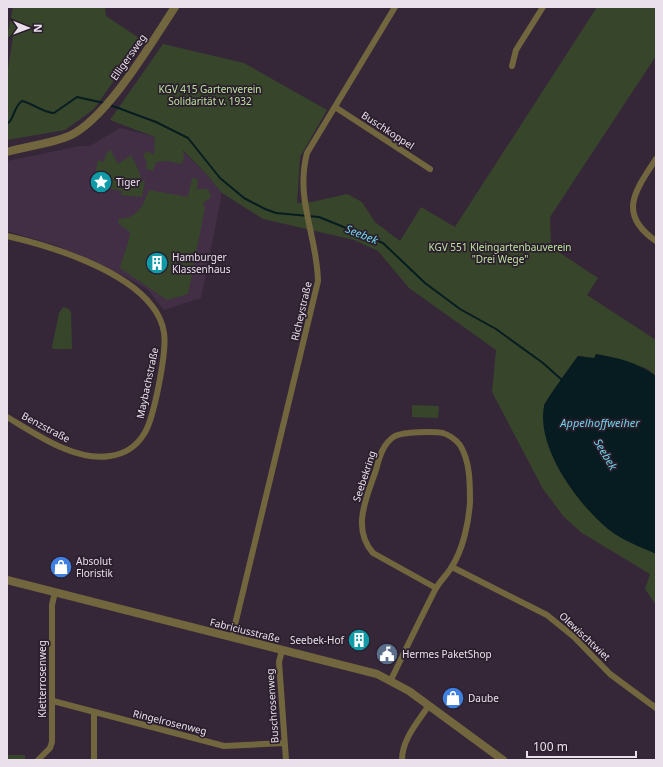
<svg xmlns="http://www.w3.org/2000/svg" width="663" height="767" font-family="'Noto Sans',sans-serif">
<rect width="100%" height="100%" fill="#352738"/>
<path fill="#422f45" d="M120 128 156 137 182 150 208 176 222 193 201 298 164 310 147 289 126 277 55 245 7 231V161L80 146H90Z"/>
<path fill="#37462b" d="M13 7H105L106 16 142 40 94 109 65 130 7 140V75L13 37H7Z
M597 7H656V56L550 217 551 247 598 278 587 295 656 340V376L646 368 594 358 578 356 544 405 560 471 580 500 608 529 656 554V605L645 589 650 574 582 533 564 517 543 489 492 392 496 350 409 288 378 251 354 240 263 219 222 193 208 176 183 150 184 156 182 164 167 161 156 162 153 171 146 169 147 162 143 155 147 151 154 155 155 137 110 120 163 44 244 63 327 110 300 157 297 203 312 202 347 194 362 202 375 222 400 241 421 207 455 227Z
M110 149 118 164 131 155C136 165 139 170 142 181H145L142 197 121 195 122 191 93 185 98 160 104 162 105 156Z
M192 178 198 179 197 189H208L211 196 209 199 203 203 205 208 188 294 167 300 120 268C123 255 129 245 130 232L119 224 118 219C137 219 143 206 149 190L188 197Z
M63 307 69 309 71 312 72 349H53L52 347 59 313Z
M412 405 439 406 438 418 412 417Z
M7 755H25V760H7Z"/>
<path fill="#071c20" d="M596 354C619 358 637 362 656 376V554C641 547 621 540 608 529 578 504 536 448 544 406 545 401 572 364 578 356L594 358Z"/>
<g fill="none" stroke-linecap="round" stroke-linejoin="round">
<path stroke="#071c20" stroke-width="2" d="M110 105 156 122 188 138 220 178 244 198 265 209 276 213 319 217 383 243 425 283 460 309 496 329 543 363 562 380
M7 124C15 119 13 107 22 101 34 104 42 112 54 113L77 97 104 103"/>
<path stroke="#72663f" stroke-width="6" d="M512 66 516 50 543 7
M335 107 430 169
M656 159C635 191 617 214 656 241
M7 236C51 246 124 269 152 306 158 313 163 324 164 333 167 351 154 419 144 434 136 447 125 454 110 456 75 462 36 434 7 417
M452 567 547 615 574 637 610 674 656 708
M232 637 318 281C317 235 295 200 307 153L395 7
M282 650 279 662 286 760
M391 680C405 650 420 620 435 590 439 582 446 576 451 568 463 550 469 522 470 501 470 483 470 461 460 445 456 440 449 435 443 433 434 431 403 432 395 436 383 443 379 458 376 470 367 497 351 528 373 553L436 588
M53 701 224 746 284 743
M94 713V760
M38 760 50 748 52 742V605L55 592
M402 760C402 739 418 722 429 705"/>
<path stroke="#72663f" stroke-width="8" d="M7 152C27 146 50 144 69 136 106 120 152 42 175 7
M7 580 377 674 409 691 503 760"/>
</g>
<defs>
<g id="sight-disc" transform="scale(1.15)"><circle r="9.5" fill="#0f9aa8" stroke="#2b1e2d"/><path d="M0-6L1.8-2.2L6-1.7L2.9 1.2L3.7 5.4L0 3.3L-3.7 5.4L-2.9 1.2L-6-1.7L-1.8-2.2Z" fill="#fff"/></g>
<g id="building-disc" transform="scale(1.15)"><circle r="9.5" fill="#0f9aa8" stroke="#2b1e2d"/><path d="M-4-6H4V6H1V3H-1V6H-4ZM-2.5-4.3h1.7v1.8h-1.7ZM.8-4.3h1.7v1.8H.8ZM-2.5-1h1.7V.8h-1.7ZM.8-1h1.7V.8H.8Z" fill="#fff"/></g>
<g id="shop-disc" transform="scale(1.15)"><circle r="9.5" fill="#3f7fe0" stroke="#2b1e2d"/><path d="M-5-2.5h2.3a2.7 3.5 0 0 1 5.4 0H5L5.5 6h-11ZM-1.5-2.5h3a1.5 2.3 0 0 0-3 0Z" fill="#fff"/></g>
<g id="civic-disc" transform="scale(1.15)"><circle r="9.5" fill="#5c6f8a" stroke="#2b1e2d"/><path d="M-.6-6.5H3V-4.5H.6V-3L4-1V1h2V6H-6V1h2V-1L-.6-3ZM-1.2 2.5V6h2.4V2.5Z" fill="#fff"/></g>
</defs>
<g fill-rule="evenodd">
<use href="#sight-disc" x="101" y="182"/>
<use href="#building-disc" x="157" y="263"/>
<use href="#shop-disc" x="61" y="567"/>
<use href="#building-disc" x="359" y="640"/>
<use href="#civic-disc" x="387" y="654"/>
<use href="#shop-disc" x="453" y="698"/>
</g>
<g text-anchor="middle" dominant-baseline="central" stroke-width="3.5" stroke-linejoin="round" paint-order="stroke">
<g font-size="10" fill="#e9e0eb" stroke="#2b1e2d">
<text transform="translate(128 57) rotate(-55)">Elligersweg</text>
<text transform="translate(388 130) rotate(33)">Buschkoppel</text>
<text transform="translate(301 311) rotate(-77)">Richeystraße</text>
<text transform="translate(147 383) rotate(-78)">Maybachstraße</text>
<text transform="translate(46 427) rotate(28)">Benzstraße</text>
<text transform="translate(364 476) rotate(-72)">Seebekring</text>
<text transform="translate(245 630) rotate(14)">Fabriciusstraße</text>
<text transform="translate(585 636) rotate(43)">Olewischtwiet</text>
<text transform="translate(42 679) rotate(-90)">Kletterrosenweg</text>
<text transform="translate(272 706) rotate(-94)">Buschrosenweg</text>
<text transform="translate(170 722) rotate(14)">Ringelrosenweg</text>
</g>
<g font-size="10" fill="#bce39e" stroke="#2b1e2d">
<text x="210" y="89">KGV 415 Gartenverein<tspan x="210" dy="12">Solidarität v. 1932</tspan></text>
<text x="500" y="247">KGV 551 Kleingartenbauverein<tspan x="500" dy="12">"Drei Wege"</tspan></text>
</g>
<g font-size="10" fill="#e9e0eb" stroke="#2b1e2d" text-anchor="start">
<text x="116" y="182">Tiger</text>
<text x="172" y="257">Hamburger<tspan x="172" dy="12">Klassenhaus</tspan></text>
<text x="76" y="561">Absolut<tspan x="76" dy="12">Floristik</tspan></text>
<text x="344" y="640" text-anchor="end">Seebek-Hof</text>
<text x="402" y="654">Hermes PaketShop</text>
<text x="468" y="698">Daube</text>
</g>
<g font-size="11" font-style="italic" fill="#6dd4e8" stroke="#2b1e2d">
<text transform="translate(362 234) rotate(22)">Seebek</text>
<text x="600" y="422">Appelhoffweiher</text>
<text transform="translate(606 454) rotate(59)">Seebek</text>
</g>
</g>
<rect width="663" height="767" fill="none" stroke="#e9e0eb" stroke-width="16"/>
<g transform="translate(28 28) rotate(91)" stroke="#2b1e2d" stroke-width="3" paint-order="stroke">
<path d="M0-3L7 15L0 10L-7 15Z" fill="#e9e0eb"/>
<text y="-6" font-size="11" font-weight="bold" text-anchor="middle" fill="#e9e0eb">N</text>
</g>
<path d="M527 751v6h109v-6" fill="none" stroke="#e9e0eb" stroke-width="2"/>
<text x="533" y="751" font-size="12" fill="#e9e0eb" stroke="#2b1e2d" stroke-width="3" paint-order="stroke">100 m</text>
</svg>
